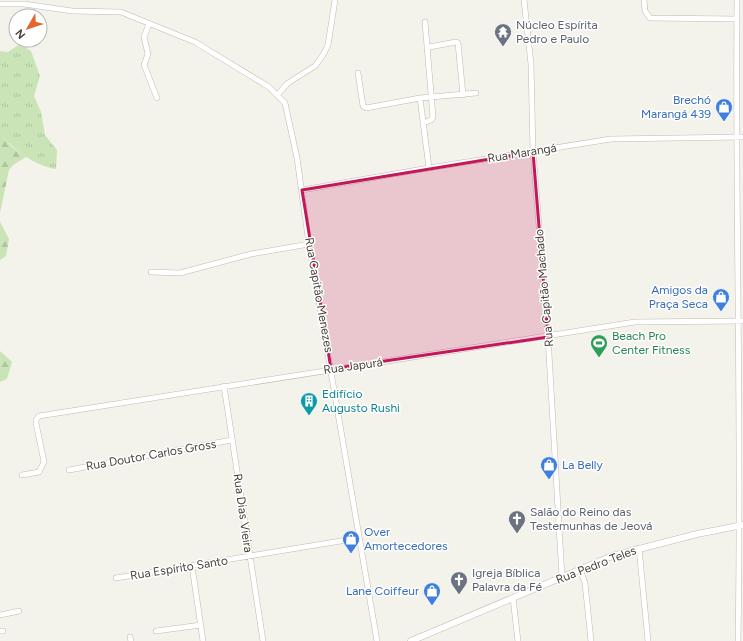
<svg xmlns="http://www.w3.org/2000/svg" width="743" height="641" font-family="Figtree,sans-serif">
<defs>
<pattern id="grass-tufts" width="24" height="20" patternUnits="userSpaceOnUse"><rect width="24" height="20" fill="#cae4b8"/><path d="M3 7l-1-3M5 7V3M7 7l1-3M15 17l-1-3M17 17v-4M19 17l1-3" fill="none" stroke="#afc59f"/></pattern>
<pattern id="forest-firs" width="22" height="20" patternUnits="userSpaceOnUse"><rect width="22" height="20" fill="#cae4b8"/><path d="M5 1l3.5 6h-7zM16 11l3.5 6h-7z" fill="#afc59f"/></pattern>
</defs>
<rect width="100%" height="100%" fill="#f4f3eb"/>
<path fill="url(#grass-tufts)" d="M20 44 31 51 40 76 34 96 41 112 45 135 57 150 56 169C33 165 16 151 0 134V51L8 52Z"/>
<path fill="url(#forest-firs)" d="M0 134 12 147 26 157 13 165 9 170 0 213Z
M0 222 9 239 6 256 0 260Z
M0 351 12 362 7 379 0 382Z"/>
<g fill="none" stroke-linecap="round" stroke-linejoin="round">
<g stroke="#bfbbaf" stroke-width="6">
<path id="minor" d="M524 0 531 64 533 152 548 337 562 577
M644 0 645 11 650 18 737 19
M737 0C735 214 742 427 738 641
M0 4H24L72 11 121 12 195 42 269 87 285 103 297 158 309 244 377 641
M149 24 144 37 148 54 144 65 157 98
M429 47 456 42 458 43 463 95
M358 73 363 106 366 108 420 98 476 93
M278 94 288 83 315 66 323 55 328 45 335 0
M420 98 429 168
M423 123 431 120 433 117 425 22
M302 190 429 168 611 139 743 137
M151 272 180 273 251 254 309 244
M224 386 263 641
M69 470 232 440
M22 475 39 472 44 462 36 423V420L39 416 635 322 743 321
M639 548 648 641
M192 566 203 641
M580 569 585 583 591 641
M116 578 359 538
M513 598 518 641
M0 615 19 611
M0 631H3
M156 631 201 625
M130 637 131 641"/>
</g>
<g stroke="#bfbbaf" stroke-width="7">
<path id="tertiary" d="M411 641 612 556 697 534 743 525"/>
</g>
<use href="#minor" stroke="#fff" stroke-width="5"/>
<use href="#tertiary" stroke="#fff" stroke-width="6"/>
</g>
<path fill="#c2185b" fill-opacity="0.2" stroke="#c2185b" stroke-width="3" stroke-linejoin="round" d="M533 152 548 337 331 369 302 190Z"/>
<defs>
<g id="temple-pin" transform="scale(0.9)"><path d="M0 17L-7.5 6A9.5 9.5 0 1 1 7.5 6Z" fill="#6b7280" stroke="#fff"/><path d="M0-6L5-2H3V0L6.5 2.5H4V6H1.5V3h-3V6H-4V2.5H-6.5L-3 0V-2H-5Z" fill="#fff"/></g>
<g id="shop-pin" transform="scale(0.9)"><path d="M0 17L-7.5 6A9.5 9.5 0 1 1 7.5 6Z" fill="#3f7fe0" stroke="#fff"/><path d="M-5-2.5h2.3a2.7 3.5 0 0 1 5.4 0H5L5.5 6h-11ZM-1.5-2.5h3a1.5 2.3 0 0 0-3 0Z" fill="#fff"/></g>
<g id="stadium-pin" transform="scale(0.9)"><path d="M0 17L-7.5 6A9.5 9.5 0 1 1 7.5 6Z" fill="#2e9e5b" stroke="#fff"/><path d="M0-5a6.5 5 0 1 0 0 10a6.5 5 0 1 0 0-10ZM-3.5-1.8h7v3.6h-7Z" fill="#fff"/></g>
<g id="building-pin" transform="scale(0.9)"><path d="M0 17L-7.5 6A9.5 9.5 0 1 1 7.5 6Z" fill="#0f9aa8" stroke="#fff"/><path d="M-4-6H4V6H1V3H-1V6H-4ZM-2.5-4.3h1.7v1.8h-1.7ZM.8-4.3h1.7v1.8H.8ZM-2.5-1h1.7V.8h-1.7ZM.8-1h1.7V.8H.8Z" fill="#fff"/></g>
<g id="church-pin" transform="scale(0.9)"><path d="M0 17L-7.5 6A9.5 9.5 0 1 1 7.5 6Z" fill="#6b7280" stroke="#fff"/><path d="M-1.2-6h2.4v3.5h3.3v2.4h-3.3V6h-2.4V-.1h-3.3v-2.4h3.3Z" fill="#fff"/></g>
</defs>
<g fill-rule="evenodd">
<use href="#temple-pin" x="503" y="32"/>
<use href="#shop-pin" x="724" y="107"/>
<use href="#shop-pin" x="721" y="297"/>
<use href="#stadium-pin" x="599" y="343"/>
<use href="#building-pin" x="309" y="401"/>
<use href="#shop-pin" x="549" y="465"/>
<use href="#church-pin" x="517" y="519"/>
<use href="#shop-pin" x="351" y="539"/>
<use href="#church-pin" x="459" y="580"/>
<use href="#shop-pin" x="432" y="591"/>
</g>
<g text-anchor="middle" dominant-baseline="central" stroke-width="3" stroke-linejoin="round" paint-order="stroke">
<g font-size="12" fill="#5b616d" stroke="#fff" text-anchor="start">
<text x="516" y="25">Núcleo Espírita<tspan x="516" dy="14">Pedro e Paulo</tspan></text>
<text x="530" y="512">Salão do Reino das<tspan x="530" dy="14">Testemunhas de Jeová</tspan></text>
<text x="472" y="573">Igreja Bíblica<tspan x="472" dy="14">Palavra da Fé</tspan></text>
</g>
<g font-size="12" fill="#366cbe" stroke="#fff" text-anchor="end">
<text x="711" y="100">Brechó<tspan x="711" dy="14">Marangá 439</tspan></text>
<text x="708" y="290">Amigos da<tspan x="708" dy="14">Praça Seca</tspan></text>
<text x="562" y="465" text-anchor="start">La Belly</text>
<text x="364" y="532" text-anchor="start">Over<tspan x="364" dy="14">Amortecedores</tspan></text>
<text x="419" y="591">Lane Coiffeur</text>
</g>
<g font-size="12" fill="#48443a" stroke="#fff">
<text transform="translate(522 153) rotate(-9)">Rua Marangá</text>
<text transform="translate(544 288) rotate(-95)">Rua Capitão Machado</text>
<text transform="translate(319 295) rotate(80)">Rua Capitão Menezes</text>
<text transform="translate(353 366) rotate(-8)">Rua Japurá</text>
<text transform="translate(151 455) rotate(-10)">Rua Doutor Carlos Gross</text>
<text transform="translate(243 513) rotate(82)">Rua Dias Vieira</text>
<text transform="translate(596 565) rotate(-21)">Rua Pedro Teles</text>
<text transform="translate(179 568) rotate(-9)">Rua Espírito Santo</text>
</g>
<g font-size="12" fill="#27864d" stroke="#fff" text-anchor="start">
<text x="612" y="336">Beach Pro<tspan x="612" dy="14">Center Fitness</tspan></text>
</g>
<g font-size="12" fill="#0d838f" stroke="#fff" text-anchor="start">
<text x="322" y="394">Edifício<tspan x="322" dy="14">Augusto Rushi</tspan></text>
</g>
</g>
<g transform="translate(28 28) rotate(231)"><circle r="19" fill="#ffffff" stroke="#b6b4b0"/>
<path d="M0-3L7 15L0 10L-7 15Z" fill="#e56531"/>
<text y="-6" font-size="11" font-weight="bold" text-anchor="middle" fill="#48443a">N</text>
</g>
</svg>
